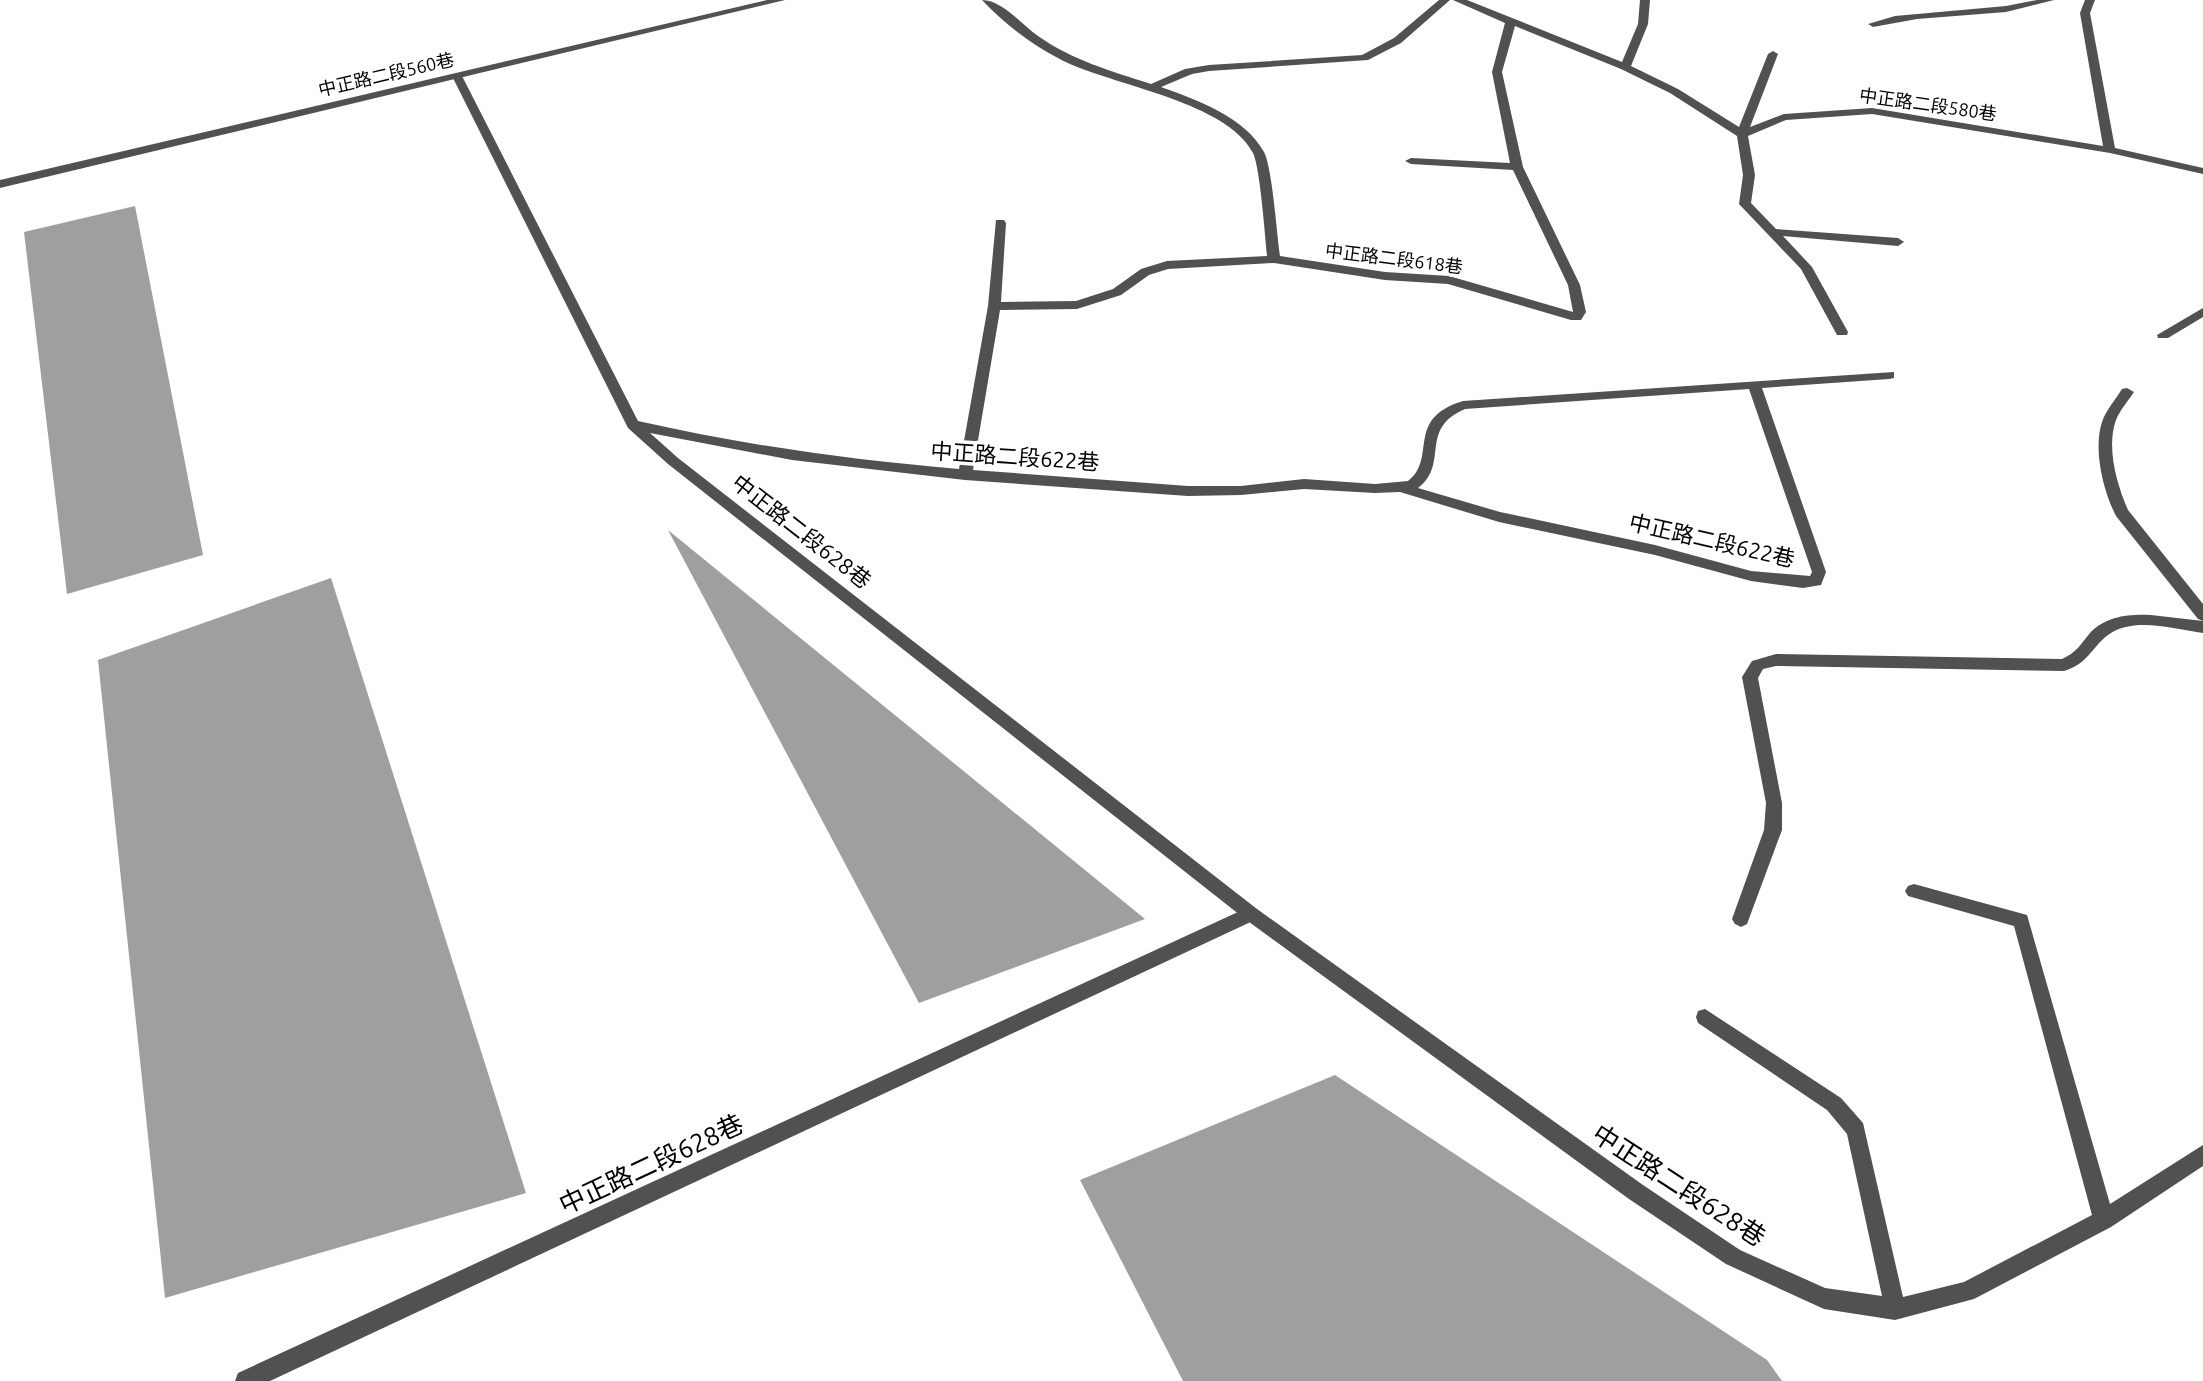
<svg xmlns="http://www.w3.org/2000/svg" width="2203" height="1381" font-family="Ubuntu,'Noto Sans TC',sans-serif">
<rect width="100%" height="100%" fill="#fff"/>
<path fill="#9f9f9f" d="M135 206 203 555 67 594 24 232Z
M668 530 1145 919 919 1003Z
M331 578 526 1193 165 1298 98 660Z
M1335 1075 1767 1360 1782 1381H1183L1080 1180Z"/>
<g fill="none" stroke-linecap="round" stroke-linejoin="round">
<path fill="#515151" fill-rule="evenodd" d="M982 0C1002 0 1021 24 1038 36 1072 60 1111 71 1151 84L1185 69 1209 65 1362 55 1394 38 1439 0H1450L1401 43 1368 60 1209 71 1192 74 1161 87C1197 100 1245 117 1264 152 1272 166 1277 236 1280 256L1385 272 1449 276 1573 312 1568 285 1513 170 1411 164 1405 161 1411 158 1510 163 1492 72 1505 23 1453 0H1467L1622 62 1638 24 1640 0H1650L1648 24 1631 66 1678 89 1739 127 1768 54 1773 51 1778 54 1750 127 1784 114 1872 108 2103 146 2080 13 2085 0H2095L2090 13 2115 148 2203 168V174L2110 153 1872 114 1786 120 1748 136 1755 175 1751 203 1776 229 1898 238 1904 242 1898 246 1783 236 1812 267 1848 332 1847 335H1837L1801 269 1739 204 1743 175 1737 136 1670 93 1621 69 1515 26 1502 72 1523 167 1580 285 1586 312 1581 320H1571L1448 284 1385 280 1274 263 1168 269 1149 275 1121 295 1077 309 1000 310 973 470 1188 486H1241L1304 479 1375 484 1408 481C1438 458 1404 419 1463 401L1894 372V378L1889 379 1762 388 1826 572 1821 585 1803 588 1751 581 1655 555 1499 522 1400 492 1375 493 1304 489 1241 495 1188 496 965 480 792 460 650 433 678 458 1257 909 1643 1185 1740 1250 1825 1288 1882 1296 1847 1134 1827 1110 1698 1023 1696 1017 1698 1011 1705 1009 1841 1098 1863 1123 1903 1297 1964 1282 2092 1215 2014 926 1908 896 1905 891 1908 886 1914 884 2027 915 2110 1204 2203 1145V1166L2111 1227 1974 1299 1895 1320 1824 1309 1726 1264 1629 1199 1245 919 668 464 628 428 452 76 453 74 462 76 638 421C744 445 851 460 959 469L988 306 996 220H1004L1006 223 1001 302 1076 301 1113 289 1141 269 1167 261 1267 256C1265 236 1260 167 1253 153 1227 103 1119 86 1070 64 1038 49 1006 26 982 0ZM1749 389 1812 572 1810 576 1751 571 1655 545 1500 512 1418 488C1450 464 1418 429 1465 409Z
M2037 0H2054L2006 12 1917 19 1873 27 1868 24 1895 16 2006 6Z
M2203 308V317L2168 338H2158L2157 335Z
M2127 388 2134 392C2128 401 2120 410 2116 420 2106 447 2117 485 2128 510L2203 604V621L2198 619 2116 516C2103 491 2093 449 2102 422 2106 410 2116 399 2122 389Z
M2151 615 2203 621V633C2175 629 2133 616 2108 635 2090 649 2089 663 2064 671L1776 666 1763 669 1758 678 1782 803V830L1747 924 1741 927 1735 924 1732 919 1764 830 1766 803 1742 677 1752 661 1776 654 2062 659C2076 653 2081 644 2090 633 2106 616 2129 614 2151 615Z"/>
<path fill="#515151" fill-rule="evenodd" d="M767 0H785L0 188V180Z
M1251 906 1257 909 1260 914 1257 919 270 1381H235L238 1373Z"/>
</g>
<g text-anchor="middle" dominant-baseline="central" stroke-width="7" stroke-linejoin="round" paint-order="stroke">
<g font-size="18" fill="#000" stroke="#fff">
<text transform="translate(386 74) rotate(-13)">中正路二段560巷</text>
<text transform="translate(1928 104) rotate(8)">中正路二段580巷</text>
<text transform="translate(1394 258) rotate(7)">中正路二段618巷</text>
</g>
<g font-size="22" fill="#000" stroke="#fff">
<text transform="translate(1015 456) rotate(4)">中正路二段622巷</text>
<text transform="translate(802 531) rotate(38)">中正路二段628巷</text>
<text transform="translate(1712 540) rotate(13)">中正路二段622巷</text>
</g>
<g font-size="26" fill="#000" stroke="#fff">
<text transform="translate(651 1164) rotate(-25)">中正路二段628巷</text>
<text transform="translate(1679 1185) rotate(33)">中正路二段628巷</text>
</g>
</g>
</svg>
